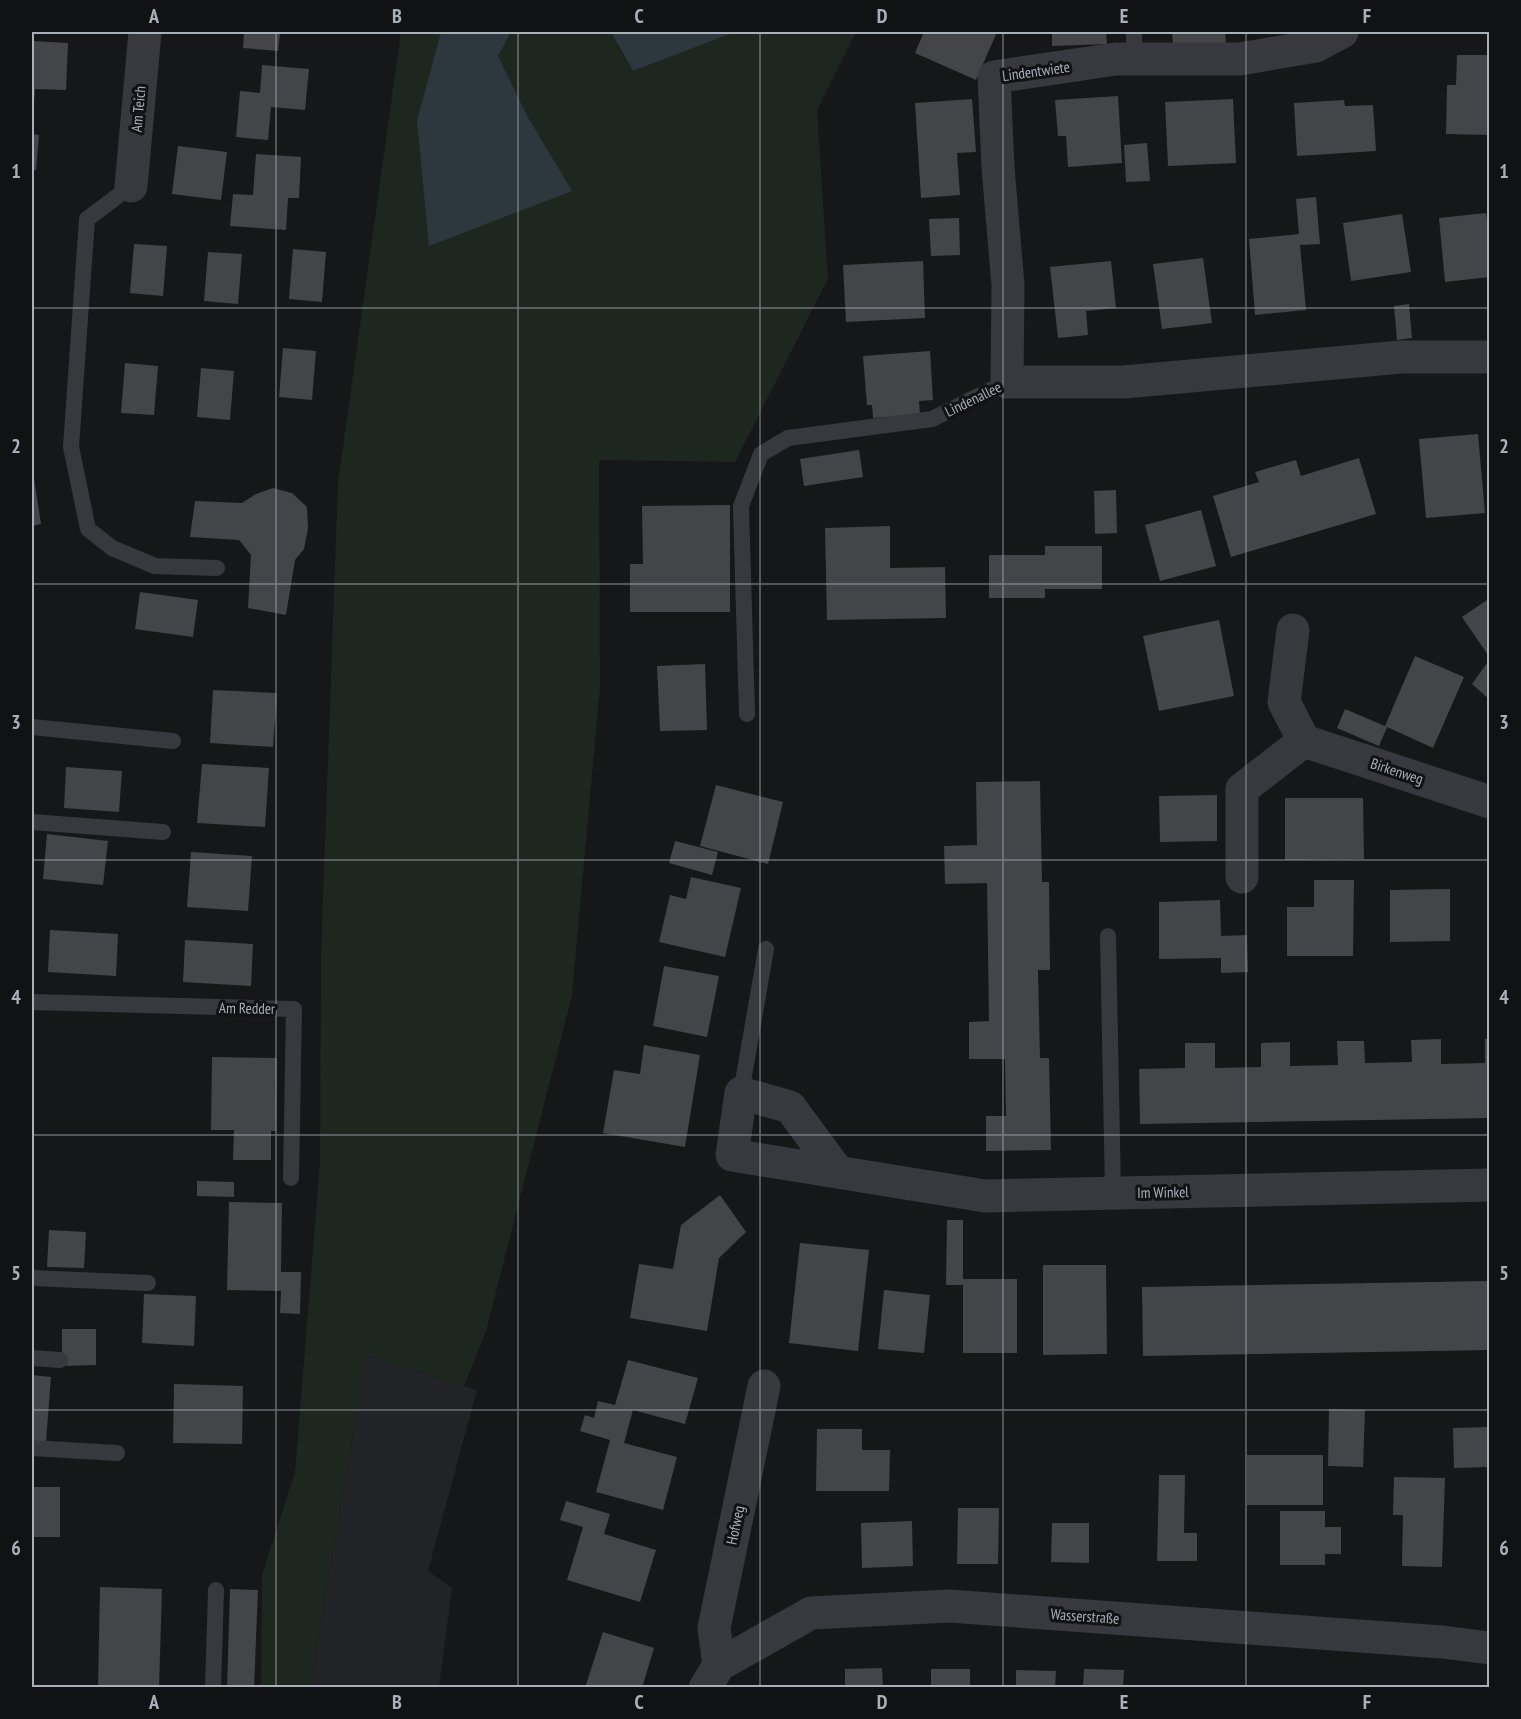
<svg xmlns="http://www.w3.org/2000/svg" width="1521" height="1719" font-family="'PT Sans Narrow',sans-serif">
<rect width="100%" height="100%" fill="#161719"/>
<path fill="#222326" d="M366 1355 477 1390 428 1571 452 1588 439 1687 310 1688Z"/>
<path fill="#1e271f" d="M401 32H441L417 120 529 119 498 56 511 32H611L633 71 735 32H856L817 110 828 279 735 462 599 460 600 687 572 995 486 1331 464 1386 366 1355 310 1687 261 1688 262 1575 295 1472 320 1163 321 954 338 483Z"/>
<path fill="#2c383d" d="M441 32H511L498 56 529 119 572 191 429 246 417 120Z
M611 32H735L633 71Z"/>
<path fill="#434549" d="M244 32H280L278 51 243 48Z
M924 32H997L976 80 915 53Z
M1052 32H1106L1107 44 1052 46Z
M1172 32H1225L1226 43 1173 45Z
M32 41 68 43 66 90 35 89 34 102H32Z
M1457 55H1490V135L1446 134 1447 85H1456Z
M262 65 309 69 305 110 271 107 268 140 236 137 240 91 260 93Z
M1118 96 1122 163 1068 167 1066 136H1058L1055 100Z
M972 99 976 152 957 153 960 195 921 198 915 103Z
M1233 99 1236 163 1168 166 1165 102Z
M1344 100 1345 106 1373 105 1376 151 1297 156 1294 103Z
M32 134 39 135 36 170H32Z
M1147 143 1150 181 1126 182 1124 145Z
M178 146 227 152 221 200 172 194Z
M256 154 301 157 299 198H288L286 230 230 226 233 194 253 195Z
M1316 197 1320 244 1300 245 1306 310 1255 315 1249 239 1299 234 1296 199Z
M1486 213 1490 244V277L1445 282 1439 218Z
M1402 214 1411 272 1351 281 1343 223Z
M959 218 960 255 931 256 929 219Z
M134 244 167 246 163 296 130 293Z
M293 249 326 252 322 302 289 299Z
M208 252 242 254 238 304 204 301Z
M1203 258 1212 323 1162 329 1153 264Z
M923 261 925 318 846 322 843 265Z
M1111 261 1116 308 1086 311 1088 335 1058 338 1050 267Z
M1409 304 1412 338 1397 340 1394 306Z
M283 348 316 351 312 400 279 397Z
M930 351 933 400 919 401 920 415 873 418 872 405H867L863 356Z
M125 363 158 366 154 415 121 413Z
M201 368 234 371 230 420 197 417Z
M1478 434 1485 513 1426 518 1419 439Z
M859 450 863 477 804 486 800 459Z
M1359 458 1376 514 1231 557 1213 496 1259 482 1255 472 1296 460 1301 476Z
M32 472H33L41 524 32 526Z
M273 488 292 493 307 507 308 528 304 549 295 560 286 615 248 608 251 555 239 540 190 537 195 501 242 503 256 494Z
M1116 490 1117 533 1095 534 1094 491Z
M730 505V612H630V564H643L642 506Z
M1201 510 1216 566 1160 581 1145 525Z
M890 526V568L945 567 946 618 827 620 825 528Z
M1045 546H1102V589H1045V598H989V555H1045Z
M140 592 198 600 193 637 135 629Z
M1490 598V658L1462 617Z
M1219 620 1234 696 1159 711 1143 636Z
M1415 656 1464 677 1433 748 1387 727 1379 746 1337 728 1345 709 1385 726Z
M1490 659V700L1472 684Z
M705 664 707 730 660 731 657 666Z
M213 690 277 693 273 747 210 743Z
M202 764 269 768 265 827 197 823Z
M66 767 122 771 119 812 64 808Z
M1040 781 1042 882H1049L1050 970H1038L1040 1058H1049L1051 1150 986 1151V1116H1006L1005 1059H969V1022L989 1021 987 883 945 884 944 846 977 845 976 782Z
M716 785 783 802 768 864 700 846Z
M1217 795V841L1160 842 1159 796Z
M1285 798H1363L1364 859 1285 860Z
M47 834 108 841 103 885 43 879Z
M675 841 718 852 712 875 669 863Z
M191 852 252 856 248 911 187 907Z
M691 877 741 888 725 957 659 942 670 895 686 899Z
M1314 880H1354L1353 956H1287V907H1314Z
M1450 889V941L1390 942V890Z
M1220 900 1221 936 1247 935 1248 972 1221 973V958L1159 959V902Z
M50 930 118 934 116 976 48 972Z
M185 940 253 944 251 986 183 982Z
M664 966 719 976 707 1037 653 1026Z
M1441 1039V1064L1485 1063V1039H1490V1118L1140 1124 1139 1069 1185 1068V1043H1215V1068L1261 1067V1043L1290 1042V1066L1338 1065 1337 1041H1364L1365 1063 1412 1062 1411 1040Z
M644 1045 700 1055 685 1147 603 1133 614 1070 640 1074Z
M212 1057 277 1058 276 1131H271V1160H233L234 1130H211Z
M197 1181 234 1182V1197L197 1196Z
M720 1195 746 1232 719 1258 707 1331 630 1318 639 1264 673 1269 681 1225Z
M229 1202 282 1203 281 1272H301L300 1314 280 1313 281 1291 227 1290Z
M947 1220H963V1279H1017V1353H963V1285H946Z
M49 1230 86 1232 84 1268 47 1267Z
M800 1243 869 1250 858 1351 789 1343Z
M1043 1265H1106L1107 1354 1043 1355Z
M1490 1281V1350L1143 1356 1142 1287Z
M884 1290 930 1295 924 1353 878 1349Z
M144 1294 196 1296 194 1346 142 1343Z
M62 1329H96V1365L62 1366Z
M628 1360 698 1378 685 1424 633 1410 624 1443 677 1457 663 1510 596 1492 610 1440 580 1431 585 1415 594 1418 598 1401 615 1405Z
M32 1375 51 1377 46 1442 32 1441Z
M174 1384 243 1386 242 1444 173 1443Z
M1329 1409 1365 1410 1363 1467 1328 1466Z
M1489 1427 1490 1467 1454 1468 1453 1428Z
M817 1429H862V1450H890L889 1491H816Z
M1247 1455H1323V1505H1247Z
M1159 1475H1185L1184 1533H1197V1561H1157Z
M1394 1477 1445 1478 1442 1567 1402 1566 1403 1515H1393Z
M32 1487H60V1537H32Z
M566 1501 610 1514 604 1534 656 1550 640 1602 567 1580 583 1527 560 1520Z
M958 1508H999L998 1564H957Z
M1280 1511H1325V1527H1341V1554H1325V1565H1280Z
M912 1521 913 1566 862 1568 861 1523Z
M1052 1523H1089V1563L1051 1562Z
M100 1587 162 1589 159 1688H98Z
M230 1589 258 1590 254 1688H227Z
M603 1632 654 1648 642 1688H585Z
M882 1668 883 1688H845V1669Z
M931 1669H970V1688H931Z
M1084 1669 1124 1670 1123 1688H1083Z
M1016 1670 1056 1671 1055 1688H1016Z"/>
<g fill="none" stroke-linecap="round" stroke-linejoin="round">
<path stroke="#37393e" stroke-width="16" d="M1134 32V59
M131 186 87 219 71 447 88 529 112 548 155 566 217 568
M747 714 741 506 761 454 788 438 932 419 1007 382
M32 727 173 741
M32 822 163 832
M1108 936 1113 1193
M32 1002 294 1009 291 1178
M741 1093 766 949
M32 1278 148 1283
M32 1358 60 1360
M32 1448 117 1453
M213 1688 216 1590"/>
<path stroke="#37393e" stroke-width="33" d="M1342 32 1316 46 1240 59H1116L994 77 998 168 1008 285 1007 382H1124L1401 357H1490
M131 186 145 32
M1293 630 1284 702 1304 741 1490 802
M1242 877V789L1304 741
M838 1172 790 1107 741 1093 732 1155 985 1196 1490 1185
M719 1665 714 1628 764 1386
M705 1688 719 1665 811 1613 949 1606 1442 1642 1490 1648"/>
</g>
<path fill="none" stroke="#a9b0b9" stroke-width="1.5" stroke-opacity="0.55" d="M276 32V1688M518 32V1688M760 32V1688M1003 32V1688M1246 32V1688M32 308H1490M32 584H1490M32 860H1490M32 1135H1490M32 1410H1490"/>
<g text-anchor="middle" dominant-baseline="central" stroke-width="6" stroke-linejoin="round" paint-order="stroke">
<g font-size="15" fill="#a9b0b9" stroke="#111214">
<text transform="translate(1036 71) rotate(-8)">Lindentwiete</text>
<text transform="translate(138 109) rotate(-85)">Am Teich</text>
<text transform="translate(973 399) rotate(-26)">Lindenallee</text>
<text transform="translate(1397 771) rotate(18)">Birkenweg</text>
<text transform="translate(247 1008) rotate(1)">Am Redder</text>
<text transform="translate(1163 1192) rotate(-1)">Im Winkel</text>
<text transform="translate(735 1525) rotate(-78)">Hofweg</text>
<text transform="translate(1085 1616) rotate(4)">Wasserstraße</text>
</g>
</g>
<rect width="1521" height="1719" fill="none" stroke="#111214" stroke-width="66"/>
<rect x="33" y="33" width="1455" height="1653" fill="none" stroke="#a9b0b9" stroke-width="2"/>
<g font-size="20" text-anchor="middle" font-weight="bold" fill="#a9b0b9">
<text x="154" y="23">A</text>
<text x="397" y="23">B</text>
<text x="639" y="23">C</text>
<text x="882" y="23">D</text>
<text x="1124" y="23">E</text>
<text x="1367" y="23">F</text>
<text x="16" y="178">1</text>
<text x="1504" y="178">1</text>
<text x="16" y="453">2</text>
<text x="1504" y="453">2</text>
<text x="16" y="729">3</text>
<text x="1504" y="729">3</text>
<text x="16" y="1004">4</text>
<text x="1504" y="1004">4</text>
<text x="16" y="1280">5</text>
<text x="1504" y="1280">5</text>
<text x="16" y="1555">6</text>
<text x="1504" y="1555">6</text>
<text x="154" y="1709">A</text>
<text x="397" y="1709">B</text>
<text x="639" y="1709">C</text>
<text x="882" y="1709">D</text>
<text x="1124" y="1709">E</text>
<text x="1367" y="1709">F</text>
</g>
</svg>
